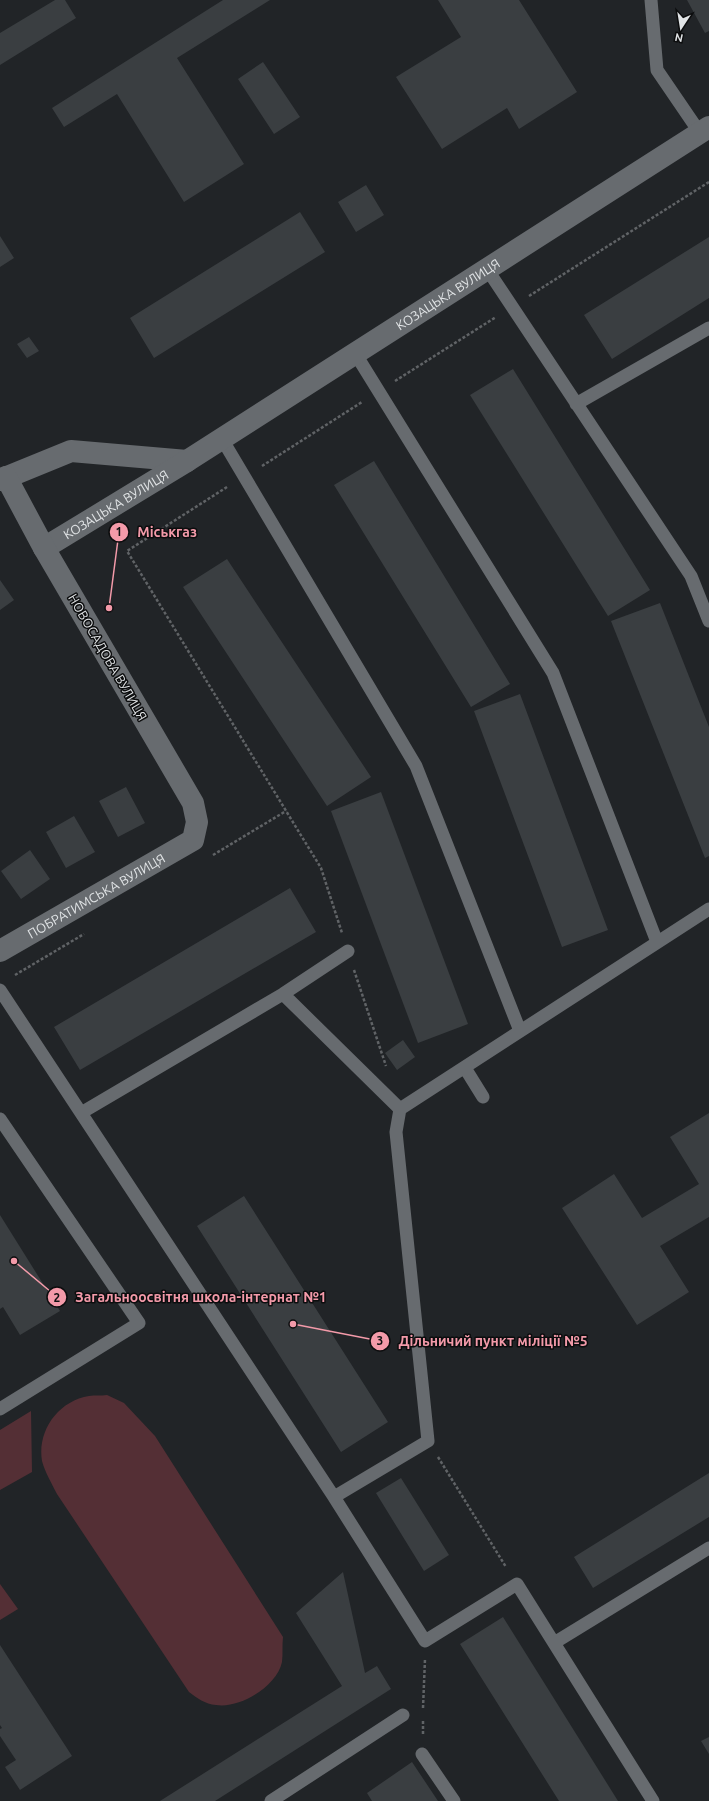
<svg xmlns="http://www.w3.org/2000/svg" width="709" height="1801" font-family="Ubuntu,sans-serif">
<rect width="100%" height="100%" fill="#212427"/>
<path fill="#542f35" d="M107 1395 124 1403 155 1436 283 1637C282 1645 283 1654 282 1662 277 1686 240 1709 216 1705 205 1704 197 1698 189 1692L57 1494C52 1484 45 1472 42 1461 37 1431 58 1401 89 1396 95 1395 101 1396 107 1395Z
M31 1411 32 1472 0 1490V1430Z
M0 1584 18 1609 0 1620Z"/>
<path fill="#3a3e41" d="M55 0H65L76 18 0 65V33Z
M223 0H270L177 58 244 164 184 202 117 94 64 127 52 108Z
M438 0H519L577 92 519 129 507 108 442 149 396 77 461 37Z
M687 0H709V31L705 33Z
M263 62 300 117 274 134 238 79Z
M366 185 384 215 356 232 338 202Z
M300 212 325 252 154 358 130 318Z
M0 236 14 258 0 267Z
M709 237V298L612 359 584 315Z
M29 337 39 351 27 358 17 344Z
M513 369 650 590 608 616 470 395Z
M374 461 510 684 471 707 334 485Z
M227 559 371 777 327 806 183 587Z
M0 580 14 600 0 610Z
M660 603 709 727V856L705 858 611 621Z
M520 694 608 930 562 947 474 711Z
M126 787 145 823 118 837 99 801Z
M381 792 468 1024 418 1043 331 811Z
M74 816 95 852 66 868 46 832Z
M30 850 50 879 21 899 1 871Z
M290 888 316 932 80 1070 54 1027Z
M403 1040 415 1057 397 1070 385 1053Z
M709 1113V1217L660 1246 689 1292 637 1325 562 1208 614 1174 642 1218 699 1184 670 1137Z
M244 1196 388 1422 341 1452 197 1226Z
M0 1215 60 1311 20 1335 3 1307 0 1309Z
M709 1473V1517L593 1588 574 1557Z
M401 1478 449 1555 424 1571 376 1493Z
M343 1572 365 1673 377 1666 391 1689 215 1801H160L342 1686 296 1613Z
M503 1617 618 1801H559L460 1644Z
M0 1645 72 1756 20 1790 5 1767 16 1760 0 1736V1729L2 1728 0 1725Z
M709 1737V1754L701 1741Z
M412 1762 438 1801H372L367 1793Z"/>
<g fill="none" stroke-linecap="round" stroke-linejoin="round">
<path stroke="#606366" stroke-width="2.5" stroke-dasharray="3 2" stroke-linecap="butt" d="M529 296 709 182
M395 381 496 317
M262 466 362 402
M227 487 127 551 321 868 342 933
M213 855 286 811
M354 970 386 1066
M15 975 84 934
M438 1457 506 1567
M423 1708 425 1659
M423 1734V1721"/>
<path stroke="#676b6f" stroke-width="13" d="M651 0 657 70 700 133
M487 269 691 576 709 621
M355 353 553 673 657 942
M576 404 709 328
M222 439 416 766 520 1031
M0 990 334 1497
M283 994 400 1109
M465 1068 483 1097
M81 1113 283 994 348 951
M0 1119 139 1323 0 1409
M554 1643 709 1548
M422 1754 454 1801
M271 1801 403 1715
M653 1801 517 1584 425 1641 334 1497 428 1441 396 1132 400 1109 709 909"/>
<g stroke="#676b6f" stroke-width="22">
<path d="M0 480 71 451 187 461"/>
<path id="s1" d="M44 548 187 461 709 127"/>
<path id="s2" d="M0 951 193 840 197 822 193 803 44 548 6 477"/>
</g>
</g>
<g text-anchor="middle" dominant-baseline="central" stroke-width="3" stroke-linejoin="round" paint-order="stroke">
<g font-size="13" fill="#e1e4e6" stroke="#0c0d0e">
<text stroke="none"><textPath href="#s1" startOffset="477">КОЗАЦЬКА ВУЛИЦЯ</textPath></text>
<text stroke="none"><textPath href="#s1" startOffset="84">КОЗАЦЬКА ВУЛИЦЯ</textPath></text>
<text transform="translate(108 657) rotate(60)">НОВОСАДОВА ВУЛИЦЯ</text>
<text stroke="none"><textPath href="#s2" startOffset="111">ПОБРАТИМСЬКА ВУЛИЦЯ</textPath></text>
</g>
</g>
<path fill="none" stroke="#f39aa9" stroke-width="1.5" d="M109 608L119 532M14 1261L57 1297M293 1324L380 1341"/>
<g fill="#f39aa9" stroke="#0c0d0e" stroke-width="1.5">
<circle cx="109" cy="608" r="4"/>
<circle cx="14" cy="1261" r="4"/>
<circle cx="293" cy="1324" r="4"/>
<circle cx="119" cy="532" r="10"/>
<circle cx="57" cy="1297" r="10"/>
<circle cx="380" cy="1341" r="10"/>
</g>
<g font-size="12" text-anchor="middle" font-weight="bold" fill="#111">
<text x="119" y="536">1</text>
<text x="57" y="1302">2</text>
<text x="380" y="1345">3</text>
</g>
<g font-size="14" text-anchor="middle" font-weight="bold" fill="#f39aa9" stroke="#0c0d0e" stroke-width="3" stroke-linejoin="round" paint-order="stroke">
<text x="167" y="537">Міськгаз</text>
<text x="201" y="1302">Загальноосвітня школа-інтернат №1</text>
<text x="493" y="1346">Дільничий пункт міліції №5</text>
</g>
<g transform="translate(681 28) rotate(192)" stroke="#0c0d0e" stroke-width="3" paint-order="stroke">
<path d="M0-3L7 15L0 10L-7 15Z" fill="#e1e4e6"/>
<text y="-6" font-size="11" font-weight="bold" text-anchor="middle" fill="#e1e4e6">N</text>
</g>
</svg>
